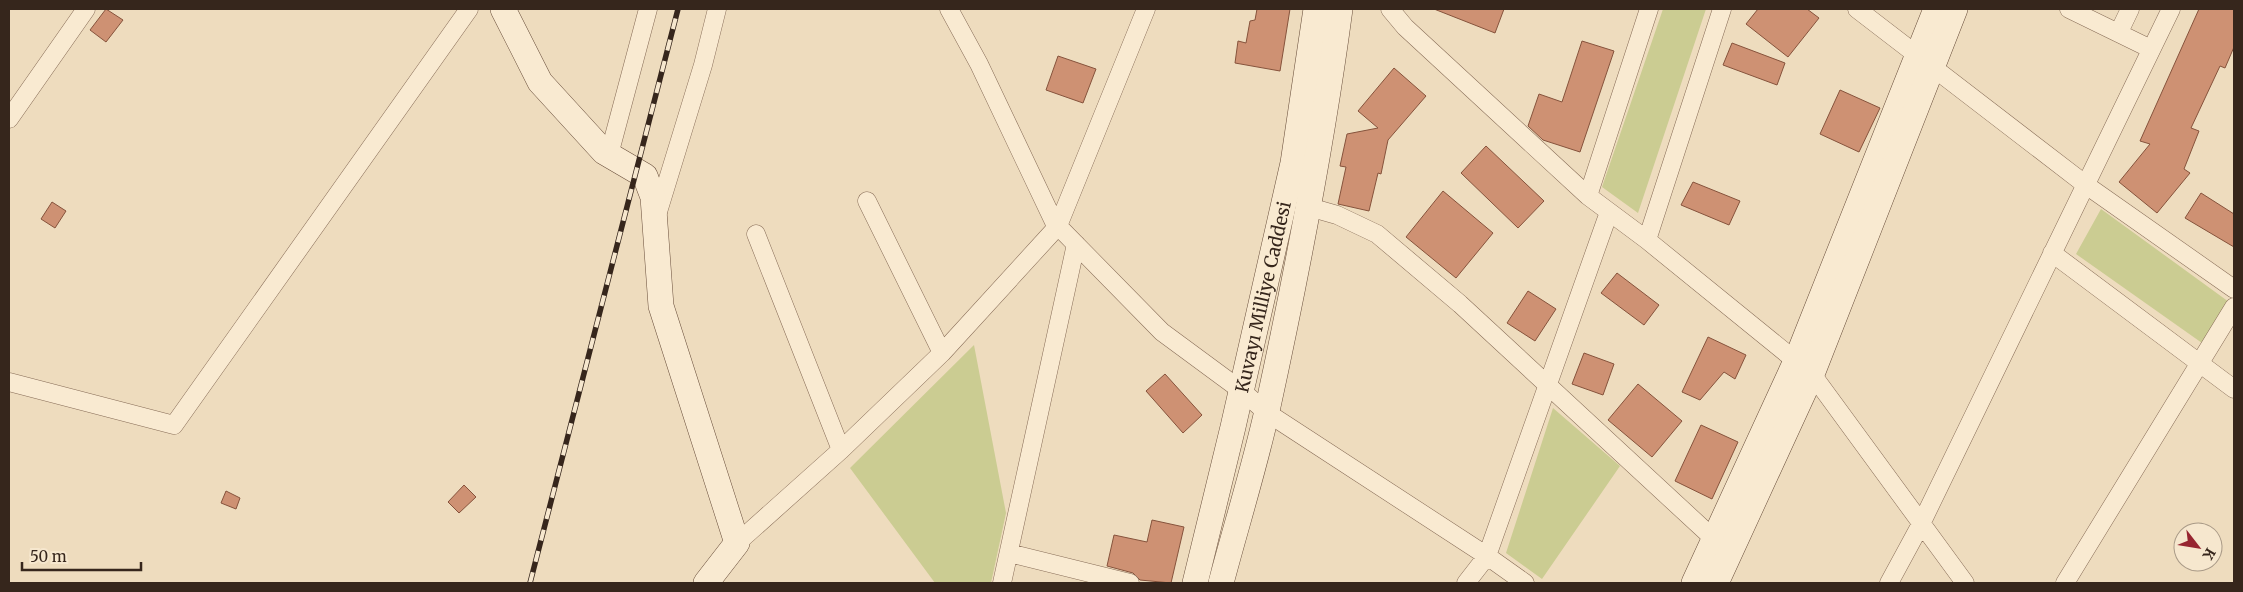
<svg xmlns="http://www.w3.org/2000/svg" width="2243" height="592" font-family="Merriweather,serif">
<rect width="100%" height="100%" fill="#eedcbe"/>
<path fill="#cbcc92" d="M1663 9H1706L1638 213 1602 187Z
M2101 209 2229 302 2202 343 2076 254Z
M974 345 1006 513 991 583H935L850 468Z
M1553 408 1620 466 1542 579 1506 553Z"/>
<path fill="#ce9173" stroke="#86533c" d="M106 9 123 20 106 42 90 30Z
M1257 9H1290L1280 71 1235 63 1238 41 1246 43 1250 21 1255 20Z
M1434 9H1504L1495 33Z
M1758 9H1807L1819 18 1788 57 1746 24Z
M2199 9H2234V47L2225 68 2220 66 2191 128 2199 131 2184 169 2190 173 2157 213 2119 182 2150 144 2140 141Z
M1582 41 1614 51 1580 152 1543 140 1528 126 1539 94 1562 102Z
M1732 43 1785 63 1777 85 1723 65Z
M1058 56 1096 69 1083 103 1046 90Z
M1394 68 1426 96 1388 140 1381 174 1378 173 1369 211 1338 204 1346 167 1340 166 1347 134 1378 128 1358 111Z
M1840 90 1880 108 1859 152 1820 134Z
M1486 146 1544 201 1518 228 1461 173Z
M1693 182 1740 201 1729 225 1681 205Z
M1443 191 1493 233 1456 278 1406 237Z
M2201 193 2234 214V247L2185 218Z
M52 202 66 211 55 228 41 219Z
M1617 273 1659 305 1644 325 1601 293Z
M1528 291 1556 309 1535 341 1507 323Z
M1708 337 1746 355 1735 379 1724 372 1700 400 1682 392Z
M1584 353 1614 364 1603 395 1572 384Z
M1165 374 1202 415 1183 433 1146 391Z
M1638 384 1682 421 1652 457 1608 420Z
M1701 425 1738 442 1712 499 1675 481Z
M464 485 476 497 459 513 448 502Z
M226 491 240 498 236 509 221 503Z
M1152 520 1184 527 1171 583 1140 580 1133 573 1107 566 1114 535 1147 542Z"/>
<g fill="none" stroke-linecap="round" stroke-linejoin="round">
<g stroke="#876c57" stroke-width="19">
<path id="street" d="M949 9 979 64 1054 222 1162 332 1242 391 1266 412 1487 556 1525 583
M1390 9 1405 27 1588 196 1647 240 1812 374 1965 583
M1857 9 2086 185 2234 289
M2069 9 2151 49
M2119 32 2130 9
M9 119 86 9
M609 155 648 9
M1588 196 1649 9
M867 201 942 353
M1309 207 1337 215 1377 234 1460 304 1714 539
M657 215 703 65 717 9
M756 234 841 450
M1647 240 1722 9
M2052 253 2234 389
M9 382 174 425 469 9
M737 543 841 450 942 353 1058 226 1146 9
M1009 553 1130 583
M1002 583 1076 244
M1466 583 1487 556 1609 212
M1889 583 1921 524 2171 9
M2065 583 2234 307"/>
</g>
<g stroke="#684d3a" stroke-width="26">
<g id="secondary">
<path d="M503 9 540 82 604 152 645 176 653 197 661 306 737 543 706 583"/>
<path id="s1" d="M1195 583 1233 427 1293 163 1316 9"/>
<path d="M1221 583C1236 526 1254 469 1267 411 1296 278 1322 144 1340 9"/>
<path d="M1694 583 1796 361 1936 9"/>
<path d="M1716 583 1812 374 1955 9"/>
</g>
</g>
<use href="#street" stroke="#f9ead1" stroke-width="18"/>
<use href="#secondary" stroke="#f9ead1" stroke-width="25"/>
<g stroke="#36261c" stroke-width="5.5">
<path id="rail" d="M530 583 678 9"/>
</g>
<use href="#rail" stroke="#f6e7ce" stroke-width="4" stroke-dasharray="11" stroke-linecap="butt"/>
</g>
<g text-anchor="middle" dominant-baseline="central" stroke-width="5" stroke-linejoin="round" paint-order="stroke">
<g font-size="18" fill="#36261c" stroke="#f6e7ce">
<text stroke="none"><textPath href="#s1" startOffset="294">Kuvayı Milliye Caddesi</textPath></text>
</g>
</g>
<rect width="2243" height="592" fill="none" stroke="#36261c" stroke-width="20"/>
<g transform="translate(2198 547) rotate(121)"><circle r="24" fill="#f6e7ce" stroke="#a99a87"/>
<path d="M0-4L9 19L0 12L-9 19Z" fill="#972530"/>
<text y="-8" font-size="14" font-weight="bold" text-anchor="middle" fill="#36261c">K</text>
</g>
<path d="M22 562v8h119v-8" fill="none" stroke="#36261c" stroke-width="2.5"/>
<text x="30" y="562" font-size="15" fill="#36261c" stroke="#f6e7ce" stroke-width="4" paint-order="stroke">50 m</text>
</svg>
